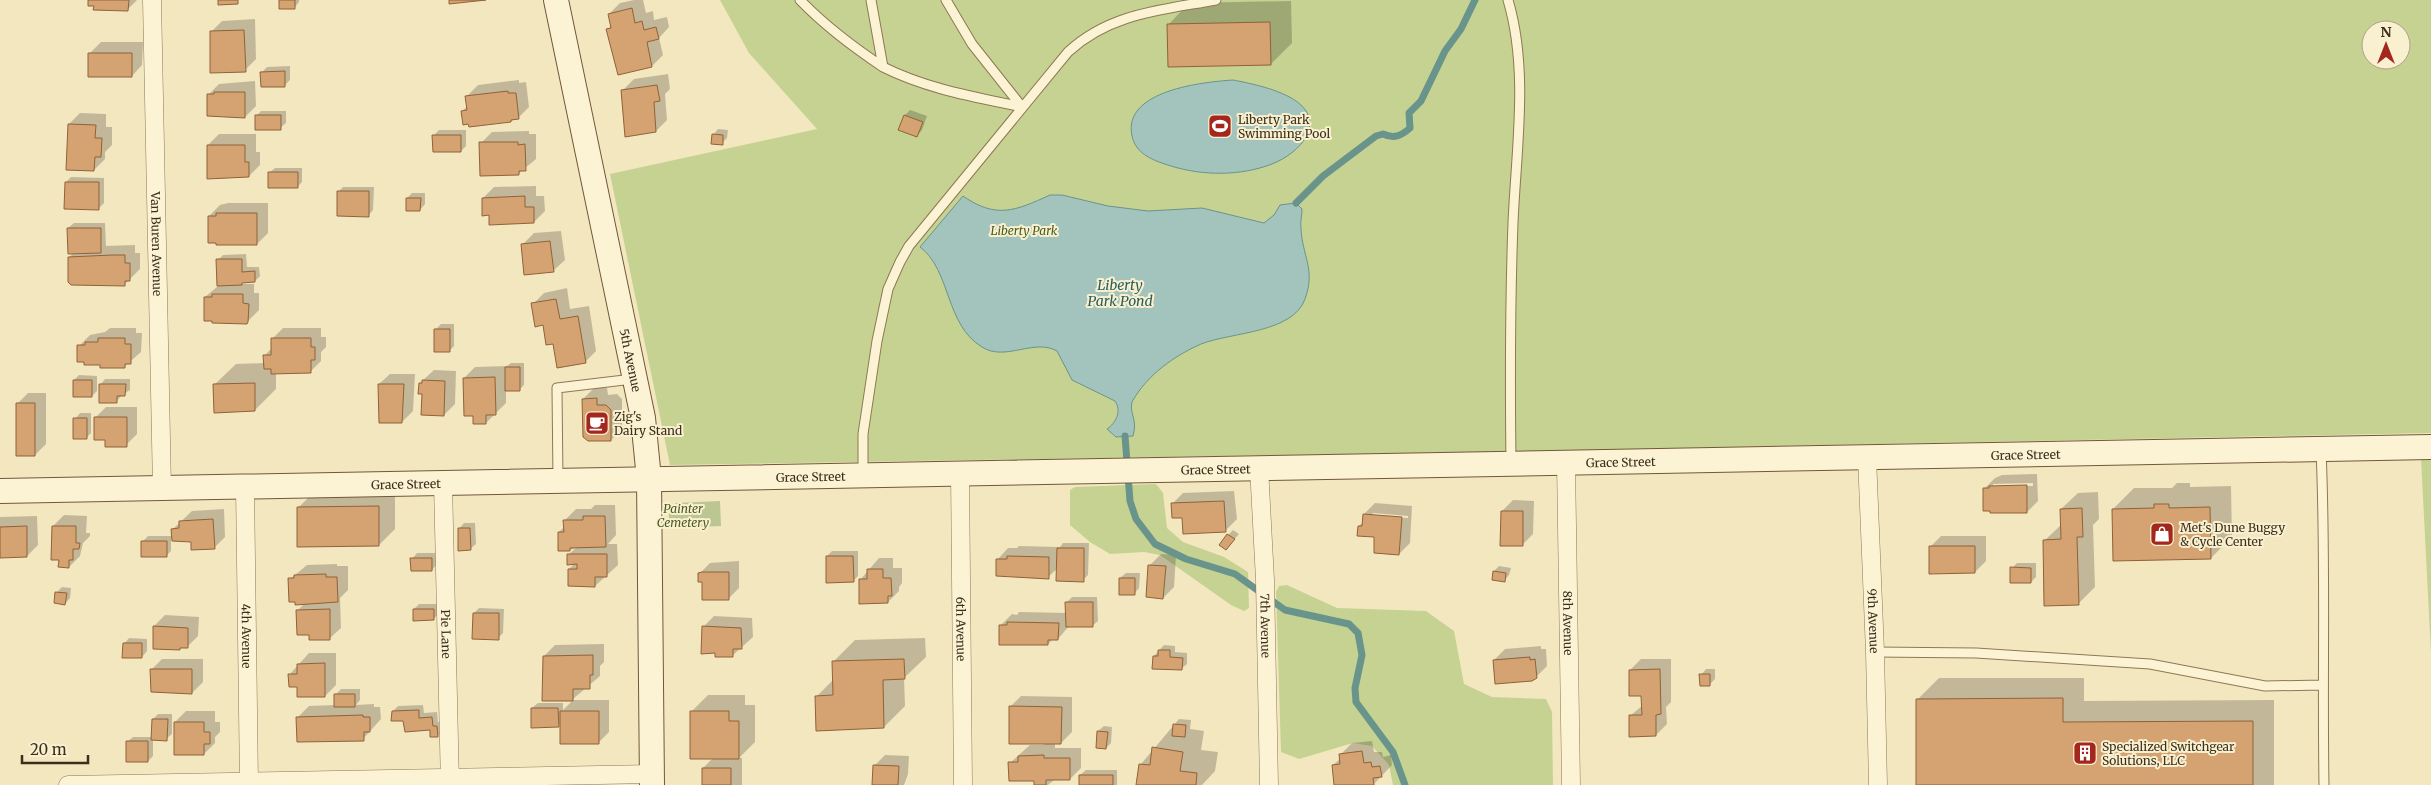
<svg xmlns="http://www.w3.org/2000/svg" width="2431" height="785" font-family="Merriweather,serif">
<rect width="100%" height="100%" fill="#f3e7c0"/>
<path fill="#c6d292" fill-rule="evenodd" d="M720 0H2431V433L1534 451 670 465 610 174 817 129 749 53ZM2371 30H2401V60H2371Z
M2421 458H2431V654Z
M1156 484 1163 493 1167 528 1183 542 1224 557 1248 572 1249 608 1244 611 1231 605 1160 555 1144 552 1110 554 1090 542 1070 525V490L1075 487Z
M1287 585 1337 608 1426 611 1454 631 1464 684 1492 697 1546 699 1552 712 1553 785H1393L1389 765 1372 746 1353 743 1299 759 1281 752 1276 592 1279 586Z"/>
<path fill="#bcc693" d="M720 501 721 526 669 528V510L676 503Z"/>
<path fill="#a3c4bd" stroke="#69948c" d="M1233 80C1258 85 1324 97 1307 135 1301 148 1285 159 1272 164 1241 176 1203 176 1171 166 1155 161 1136 155 1132 136 1122 90 1204 82 1233 80Z
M1050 195H1062L1108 206 1148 211 1202 208 1264 223 1274 215 1280 205 1296 203 1302 209C1302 216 1300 222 1301 228 1302 256 1316 269 1305 299 1293 333 1232 332 1201 344 1174 356 1147 375 1132 402 1129 414 1138 419 1133 436L1116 437 1107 429C1116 423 1122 411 1115 401L1072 380 1057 351C1034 338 1005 362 982 347 945 325 951 270 920 247L963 196C996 219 1015 211 1050 195Z"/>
<path fill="#0003" fill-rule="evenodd" d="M89 0H137L128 9 95 5Z
M280 0H299V2L294 8Z
M634 0H643L646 13 653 11 654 20 667 17 669 27 659 38 663 55 652 66 607 30 612 25 609 14 620 3Z
M1291 1 1292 43 1271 64 1168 25 1189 3Z
M255 19 256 59 245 70 211 32 222 21Z
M101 42H143L142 65 132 76 90 53Z
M290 66V80L285 85 262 72 267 67Z
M668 74 670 89 665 94 667 120 656 131 623 90 634 79Z
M519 80V83L526 82 529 107 518 118 511 121 462 111 468 106 467 96 478 85Z
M255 81 256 106 245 117 208 95 219 84Z
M910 110 927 116 922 130 917 136 900 129 905 115Z
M261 111H286V123L280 128 256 116Z
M80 113 106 114V127H112V145L105 152V159L94 170 69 124Z
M718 129 728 130 727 138 722 143 713 135Z
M439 130H466V146L461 151 434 135Z
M529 131V134H536V159L518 174 481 143 492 132Z
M219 134H256V152H260V165L249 176 209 178 208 145Z
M275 168H302V182L297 187 269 173Z
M71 177 104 178V203L98 209 66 182Z
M536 186V196H544L545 211 534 222 490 214 483 198 494 187Z
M343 187H374L373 210 368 216 338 192Z
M412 193H425V204L420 210 407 198Z
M228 203H268V233L257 244 209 216 220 205Z
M74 223H105L106 246 135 245V253H140V269L124 285 69 258 74 252 68 228Z
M561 231 565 260 554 270 523 244 534 233Z
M246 254 247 267H259L260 276 255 281 241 282V284H254V293H259V310L246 323 205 297 218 286V260L223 255Z
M567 288 570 309 589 306 596 351 585 362 554 343 533 304 544 293Z
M441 324H454V346L449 351 435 330Z
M110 328H136V333H142L141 352 125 366 101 364 79 346 90 335 105 332Z
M283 328H321V337H326V347L321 352V361L310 372H276V389L255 410 214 385 236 364 265 363V355L272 348V339Z
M511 363H524V385L519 390H506V403L486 423 474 415 464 378 475 367 507 366Z
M434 370 456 371 455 404 444 415 423 392 420 383Z
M390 374H415L413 411 402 422 379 384Z
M79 375 97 376V391L92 396 74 380Z
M105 379H130V390L122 395 116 402 100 385Z
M594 388H607L608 395 617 394 622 399V429L611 440 583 399Z
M28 393H46V444L35 455 17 404Z
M106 407H137V434L126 445 106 439 95 418Z
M80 413H91V433L86 438 75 419Z
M2037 474 2038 501 2027 512 1984 489 1995 478 2002 475ZM2033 483V486L1993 487V484Z
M2177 483H2190V487L2231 486 2232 537 2211 558 2113 509 2134 488H2172Z
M395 490V529L379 545 298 508 314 492Z
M1234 491 1237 519 1226 530 1183 516 1172 504 1183 493Z
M2098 492 2099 519 2093 525 2095 587 2079 603 2044 541 2062 524 2061 509 2078 493Z
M1513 500 1534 501 1533 534 1522 545 1502 511Z
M1375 503 1412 506 1410 543 1399 554 1359 526 1364 521V514ZM1373 513 1408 516V518L1371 516Z
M595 505H615L616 535 608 544H617L618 565 595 586 569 569 575 563 568 555 577 547 570 550 559 532 565 526V520L576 509H591Z
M224 509 225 537 214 548 192 541 171 539V551L166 556 142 542 148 536H173V529L192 511Z
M64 515 87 516 86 533H90V536L83 543 80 556 69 567 60 558 53 526Z
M37 516 38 545 27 556H0V517Z
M464 523H475L476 544 470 549 459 529Z
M1233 530 1239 534 1226 549 1228 535Z
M1941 536H1986V561L1975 572 1930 547Z
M1063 543H1089L1088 575 1083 580 1058 568 1048 577 998 559 1008 548H1017L1019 546 1060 547Z
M832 551H858V576L853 581 827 556Z
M417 553H437V564L432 570 412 559Z
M1161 554 1176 555 1174 587 1163 598 1150 565Z
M879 558H893V568H902V583L899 587V591L888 602 860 580Z
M739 561V588L728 599 704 581 699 574 710 563Z
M2017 563H2036V577L2031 582 2012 568Z
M337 564V566H348V590L340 598 341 628 330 638 310 634 297 611 305 603 290 579 307 565Z
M1499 566 1511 568 1509 575 1504 581 1494 571Z
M1126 573H1140L1139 588 1134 594 1120 578Z
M62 587 71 588 70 598 65 604 57 592Z
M1072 597H1097L1098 621 1092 626H1069L1058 639H1053L1048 644 1001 625 1012 614 1017 615 1019 612 1067 613V602Z
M419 604H439V614L433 619 414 609Z
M479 608 504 609 503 633 498 638 474 613Z
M165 615 199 617 198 636 187 647 182 646 179 649 154 626Z
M714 616 752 618 753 637 732 656 703 627Z
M129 638 147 639V651L142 657 124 644Z
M925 638 926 657 904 678 905 706 884 727 817 696 834 679V661L855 640Z
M604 644V662L600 666V676L573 699 544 656 555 645Z
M1164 645 1175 646V652L1187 653V664L1181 669 1154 656Z
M1541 646V649H1546L1547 666 1536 677 1494 660 1505 649Z
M309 653H336V685L325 696 298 686 290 674Z
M162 659H203V682L192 693 151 670Z
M1641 659H1671V702L1666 707 1667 724 1656 735 1630 716 1643 705V694L1630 670Z
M1706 669H1715V679L1710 684 1701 675Z
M1939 678H2084V701L2274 700V785H1918V699Z
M341 689H360V700L356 705 374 704V707H380L381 719 363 739 298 717 309 706 336 705 335 695Z
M708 695H745V705H755V742L739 758H742V785H767H703V768L713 758 692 711Z
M1021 696 1072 697V732L1061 743H1055V748H1081V768L1070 779H1055L1048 785H1035V780L1010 763 1030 745H1044L1010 707Z
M573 700H609V732L598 743 562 722 558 726 532 708 538 703H563V710Z
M423 705 424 713 437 712 438 722H442L443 730 438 736 431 728 404 719 393 711 398 706Z
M186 711H215V722H220V732L215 737V743L204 754 175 722Z
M158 714H172V734L166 739H153V756L148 761 127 742 133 737H153V719Z
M1179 719 1191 720 1190 729 1204 731 1201 750 1218 752 1215 771 1202 785H1138L1141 764Z
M1104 726 1112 727 1111 743 1106 748 1098 731Z
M1372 741 1374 752H1382L1383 757 1391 755 1392 765 1374 784 1336 785 1333 765 1341 758V754L1352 743Z
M885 755 909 756 908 774 904 785H873L874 766Z
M1086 770H1117V785H1080V775Z"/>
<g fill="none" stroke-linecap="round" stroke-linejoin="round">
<path stroke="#69948c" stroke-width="7" d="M1296 203 1323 176 1376 136 1383 134C1394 139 1401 136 1410 128L1409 113 1421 101 1445 51 1461 29 1475 0
M1125 436 1130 501 1136 519 1155 544 1186 559 1235 574 1285 610 1349 624 1358 633 1362 655 1355 688 1356 702 1393 752 1405 785"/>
</g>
<path fill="#d5a271" stroke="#906238" d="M88 0H129L128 11 93 10 94 6H88Z
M218 0H238V4L218 5Z
M279 0H295V9H279Z
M449 0H486L449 4Z
M632 8 635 23 642 21 644 30 656 27 659 39 647 42 652 67 618 75 606 29 611 28 608 14Z
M1270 22 1271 65 1168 67 1167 24Z
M244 30 246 72 210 73V31Z
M88 53H132V77H88Z
M285 71V87H261L260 72Z
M657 85 660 101 654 102 656 132 625 137 621 90Z
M508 91V93H516L519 119 511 120V122L469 127 468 124 463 125 461 111 467 110 465 96Z
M214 92H245V118L207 116V94H214Z
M255 115H281V130H255Z
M904 115 923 122 917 137 898 130Z
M68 124 96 125 95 138H102L101 157H95L94 171 66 170Z
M712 134 723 135V145L711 144Z
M432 135H461V152H433Z
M479 142H518V145L525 144 526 171H519V175L480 176Z
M207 145H245V162H249V177L207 179Z
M268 172H298V188H268Z
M65 182H99V210L64 209Z
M337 191H369V217L337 216Z
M525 196V207H534V223L489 225V215L482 216V198Z
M406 198H421L420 211H406Z
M216 213H257V245H216V243H208V216H216Z
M67 228H101V253L68 254Z
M550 241 554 272 524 275 521 244Z
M112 255H125V263H130V281H125V286L71 285 68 282V257Z
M216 259H242V272L255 271V282L242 283V285L217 286Z
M212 294H243V303L249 304 248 322 247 324 212 323V321H204V297H212Z
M556 299 560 319 578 316 586 363 557 368 553 344 546 345 543 325 535 327 531 303Z
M434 329H450V352H434Z
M98 338H125V344H131V364H125V368H100V365H84V362H77V345H85V342H98Z
M271 338H311V347H315V360H311V373L271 374V369H264L263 355H271Z
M505 367H520V391H505Z
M495 377 496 415H486V424H473V416H464L463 378Z
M73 380H92V397H73Z
M422 380 445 381 444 416 421 415 422 394H418L419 383H422Z
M255 383V411L214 413 213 384Z
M99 384H126L125 396H117V403H99Z
M378 384H404L402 423H379Z
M597 398V405H606L611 410V441H588L583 437 582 399Z
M16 403H35V456H16Z
M94 417H127V447H105V440H94Z
M73 418H87V439H73Z
M2027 485V513H1990V511H1983V488H1989V486Z
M1224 501 1226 532 1183 534 1182 518H1172L1171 503Z
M2154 504H2169V508L2210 507 2211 559 2113 561 2112 509 2154 508Z
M379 506V546L297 547V507Z
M2082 508 2083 537H2077L2079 605 2044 606 2043 540 2061 539 2060 509Z
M1501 511H1523V546H1500Z
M1363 514 1402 517 1399 555 1374 553V537L1357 536 1358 526H1362Z
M583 516H605L606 547 570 548V551H558V532H564L563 520H583Z
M213 519 215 549 191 550V542L172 541 171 529 179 528V521Z
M27 526V557L0 558V527Z
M52 526H76V543H80L79 549H73V560H69V568L58 567 59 560H51Z
M458 528H470L471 550 458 551Z
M1227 534 1235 539 1226 550 1219 545Z
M141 541H167V557H141Z
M1929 546H1975V573L1929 574Z
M1057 548H1084V582L1056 581Z
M567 554H607V577H595V587L568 586V569H577V564L567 565Z
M826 556H853L854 582 826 583Z
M1007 556 1049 557V579L996 576V559H1007Z
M410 558H432V571H411Z
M1148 565 1166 566 1163 599 1146 597Z
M2010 567 2031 568V583H2010Z
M867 569H883V578H891L892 596H888V603L859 604V579H867Z
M1493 571 1506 573 1505 582 1492 580Z
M702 572H729V600H702V582H698V573Z
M326 574V577H337L338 602 295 605V602H289L288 578H294V575Z
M1119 578H1135V595H1119Z
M55 592 67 593 65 605 54 603Z
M1065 602H1093V627H1066Z
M330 609V640H309V635H297L296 610Z
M413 609H434V620L413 621Z
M473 613H499V640L472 639Z
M1007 622 1059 623 1058 640H1048V645H999V625H1007Z
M153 626 188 628V648H180V650L153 649Z
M702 626 741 628 742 649H733V657H715V653L701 654Z
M123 643H142V658H122Z
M1158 650H1170V657L1183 658 1182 670 1152 669 1153 656H1158Z
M593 655V675H590V689H573V701H542L543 656Z
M1530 657V660L1535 659 1537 678 1532 681 1495 684 1493 660Z
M904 659 905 679 883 680 884 728 816 731 815 696 833 695 832 661Z
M325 663V697H297V687H289L288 674H297V664Z
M150 669H192V694L151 692Z
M1660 669 1661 714 1656 715V736L1629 737V715H1642L1641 696H1629V670Z
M1699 674H1710V686H1700Z
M334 694H355V707H334Z
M2063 698V722L2253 721V785H1916V699Z
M1009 706 1062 707 1061 744H1009Z
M531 708H558L559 727 531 728Z
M419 710V718L432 717 433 726H437L438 737H430V730L405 732 403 721H391L392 711Z
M560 711H599V744H560Z
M690 711H729V721H739V759H690Z
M363 715V717H370V732H364V741L297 742 296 717Z
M152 719H168L167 741 151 740Z
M174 722H204V732H210V744H204V755H174Z
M1173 724 1186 725 1185 737 1172 736Z
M1097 731 1108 732 1106 749 1096 748Z
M126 741H148V762H126Z
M1152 747 1183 752 1180 771 1197 773 1196 785H1136L1139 764 1150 765Z
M1362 751 1364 763 1371 762 1372 767 1380 766 1382 777 1373 778 1374 785H1334L1332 765 1340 764 1339 754Z
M1044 755V758H1070V780H1046V785H1034V781H1009L1008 762H1018V756Z
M873 765 899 766 898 785H872Z
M702 768H731V785H702Z
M1079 775H1113V785H1079Z"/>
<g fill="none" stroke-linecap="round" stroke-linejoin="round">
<g stroke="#8e7855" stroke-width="11">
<path id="lane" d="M800 0C825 26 853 47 883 67L871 0
M946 0 972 44 1022 107
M1508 0C1529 71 1516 150 1513 223 1510 303 1510 383 1511 463
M883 67C927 89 975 97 1022 107
M2321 450C2326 562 2322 673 2324 785
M863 475V434L877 341 888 289 900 262 909 246 1068 52C1110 13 1162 10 1216 0
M558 481 557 388 633 379
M1875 652 1976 653 2150 664 2265 686 2322 685"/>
</g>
<g stroke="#8e7855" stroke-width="19">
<g id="street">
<path id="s1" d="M152 0 162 488"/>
<path id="s2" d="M1867 457 1875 652 1878 785"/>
<path id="s3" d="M1566 462 1571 785"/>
<path id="s4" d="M1259 467 1265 580 1269 785"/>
<path id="s5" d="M960 473 963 785"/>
<path id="s6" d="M443 483 450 785"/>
<path id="s7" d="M245 486 249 785"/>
<path d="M68 785 652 774"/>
</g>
</g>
<g stroke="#705839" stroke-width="26">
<g id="secondary">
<path id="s8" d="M556 0 643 418 649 479 652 785"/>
<path id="s9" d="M0 491 2431 447"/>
</g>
</g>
<use href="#lane" stroke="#fcf3d4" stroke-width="9"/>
<use href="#street" stroke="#fcf3d4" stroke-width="18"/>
<use href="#secondary" stroke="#fcf3d4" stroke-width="24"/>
</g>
<defs>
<g id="stadium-square" transform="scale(1.25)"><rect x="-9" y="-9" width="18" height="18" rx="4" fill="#a4271e" stroke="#f9f0d0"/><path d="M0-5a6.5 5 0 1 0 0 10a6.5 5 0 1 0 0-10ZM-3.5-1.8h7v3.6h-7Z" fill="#fff"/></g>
<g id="cafe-square" transform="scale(1.25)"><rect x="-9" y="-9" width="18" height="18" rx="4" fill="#a4271e" stroke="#f9f0d0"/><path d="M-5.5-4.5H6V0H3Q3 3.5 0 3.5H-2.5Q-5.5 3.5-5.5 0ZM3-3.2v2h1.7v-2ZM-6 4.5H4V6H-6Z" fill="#fff"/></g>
<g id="shop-square" transform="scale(1.25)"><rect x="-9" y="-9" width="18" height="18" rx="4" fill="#a4271e" stroke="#f9f0d0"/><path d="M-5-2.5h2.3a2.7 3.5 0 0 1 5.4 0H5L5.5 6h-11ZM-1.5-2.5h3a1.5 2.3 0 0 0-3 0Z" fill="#fff"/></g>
<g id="building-square" transform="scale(1.25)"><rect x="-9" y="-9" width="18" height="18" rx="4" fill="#a4271e" stroke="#f9f0d0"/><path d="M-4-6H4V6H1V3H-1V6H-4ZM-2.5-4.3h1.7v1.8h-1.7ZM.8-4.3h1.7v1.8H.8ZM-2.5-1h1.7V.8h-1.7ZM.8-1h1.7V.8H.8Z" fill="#fff"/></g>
</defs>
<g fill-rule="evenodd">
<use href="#stadium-square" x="1220" y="126"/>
<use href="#cafe-square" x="597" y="423"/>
<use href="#shop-square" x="2162" y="534"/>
<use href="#building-square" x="2085" y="753"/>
</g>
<g text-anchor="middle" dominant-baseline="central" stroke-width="4" stroke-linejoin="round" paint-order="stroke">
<g font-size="12" fill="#3c2e1c" stroke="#f9f0d0" text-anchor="start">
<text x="1238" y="119">Liberty Park<tspan x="1238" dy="14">Swimming Pool</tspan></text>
<text x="614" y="416">Zig's<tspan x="614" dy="14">Dairy Stand</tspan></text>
<text x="2180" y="527">Met's Dune Buggy<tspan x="2180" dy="14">&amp; Cycle Center</tspan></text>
<text x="2102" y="746">Specialized Switchgear<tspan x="2102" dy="14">Solutions, LLC</tspan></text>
</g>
<g font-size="12" font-style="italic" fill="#485b20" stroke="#f9f0d0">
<text x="1024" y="230">Liberty Park</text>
<text x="683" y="508">Painter<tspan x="683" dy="14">Cemetery</tspan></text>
</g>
<g font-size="12" fill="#3c2e1c" stroke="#f9f0d0">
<text stroke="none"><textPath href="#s1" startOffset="244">Van Buren Avenue</textPath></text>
<text stroke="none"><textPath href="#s8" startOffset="368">5th Avenue</textPath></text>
<text stroke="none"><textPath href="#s9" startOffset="2026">Grace Street</textPath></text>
<text stroke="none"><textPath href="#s9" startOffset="1621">Grace Street</textPath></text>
<text stroke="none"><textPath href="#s9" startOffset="1216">Grace Street</textPath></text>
<text stroke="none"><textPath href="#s9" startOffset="811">Grace Street</textPath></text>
<text stroke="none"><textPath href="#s9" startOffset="406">Grace Street</textPath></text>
<text stroke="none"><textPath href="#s2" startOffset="164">9th Avenue</textPath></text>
<text stroke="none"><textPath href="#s3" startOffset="161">8th Avenue</textPath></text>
<text stroke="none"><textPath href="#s4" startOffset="159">7th Avenue</textPath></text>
<text stroke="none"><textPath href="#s5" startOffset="156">6th Avenue</textPath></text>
<text stroke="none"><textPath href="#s6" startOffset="151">Pie Lane</textPath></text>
<text stroke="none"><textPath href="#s7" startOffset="150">4th Avenue</textPath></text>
</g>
<g font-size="14" font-style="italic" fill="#295d5e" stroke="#f9f0d0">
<text x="1120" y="285">Liberty<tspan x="1120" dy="16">Park Pond</tspan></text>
</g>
</g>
<g transform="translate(2386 45)"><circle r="24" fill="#f9f0d0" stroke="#ada288"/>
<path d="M0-4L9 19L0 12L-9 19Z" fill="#a4271e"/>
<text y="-8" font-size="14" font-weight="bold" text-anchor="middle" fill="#3c2e1c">N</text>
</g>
<path d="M22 755v8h66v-8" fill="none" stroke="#3c2e1c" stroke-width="2.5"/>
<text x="30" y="755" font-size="15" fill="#3c2e1c" stroke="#f9f0d0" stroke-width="4" paint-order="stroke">20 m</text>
</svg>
